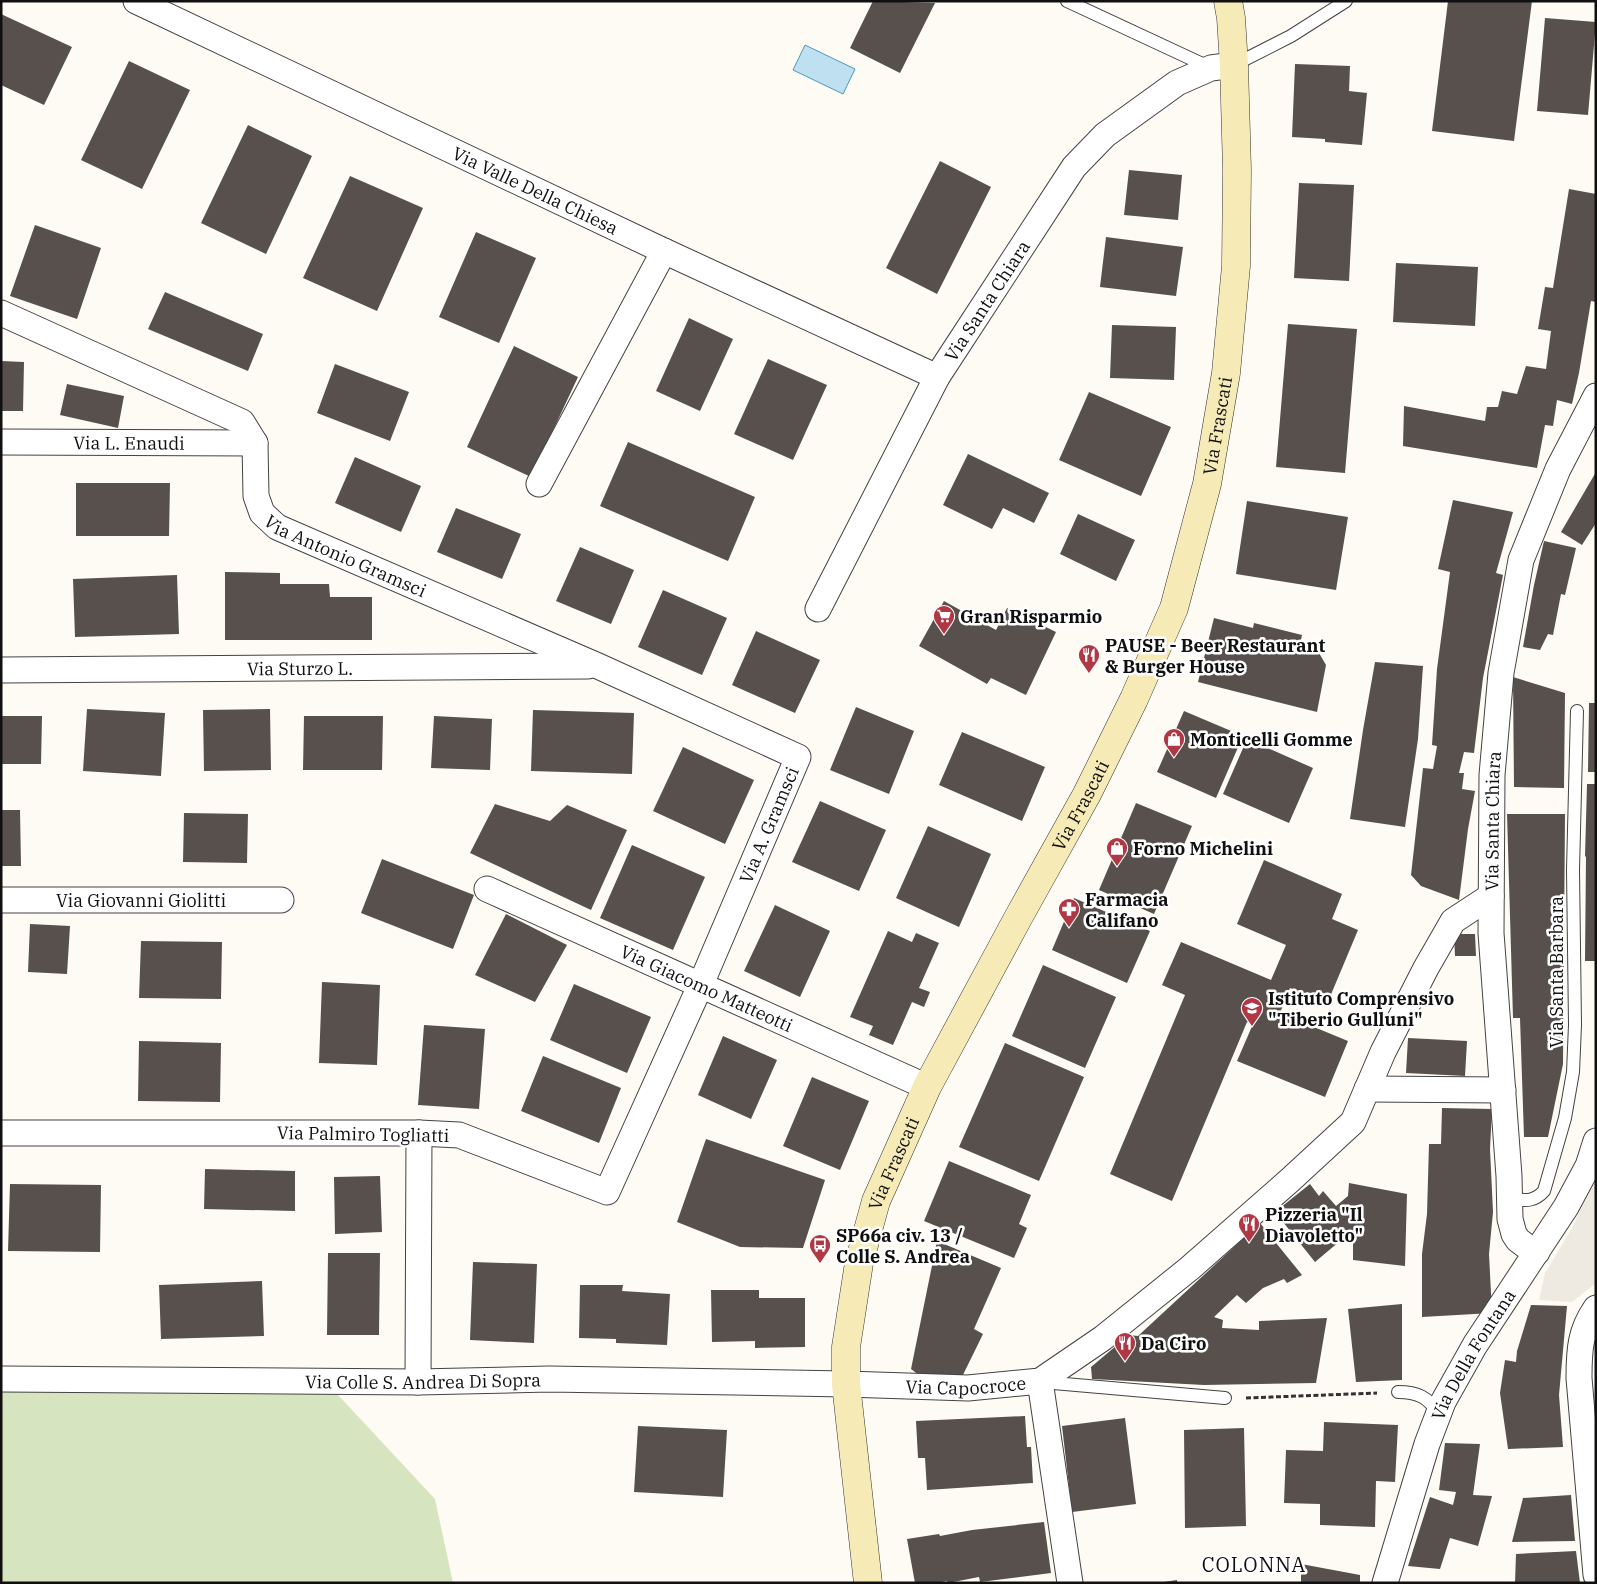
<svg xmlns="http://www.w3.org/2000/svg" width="1597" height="1584" font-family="'IBM Plex Serif',serif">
<rect width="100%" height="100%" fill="#fefbf4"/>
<path fill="#d6e5c0" d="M1 1379 325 1381 435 1499 453 1583H1Z"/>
<path fill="#eeeae2" d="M1596 1175V1283L1572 1302 1539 1300 1545 1273 1571 1230Z"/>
<path fill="#bee0f0" stroke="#4d98be" d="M805 45 855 69 843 94 793 70Z"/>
<path fill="#57504d" d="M873 1 935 3 900 73 850 48Z
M1448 1H1532L1514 141 1432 131Z
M1 14 72 47 44 105 1 85Z
M1545 18 1596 22 1588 115 1537 111Z
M129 61 190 90 142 189 81 160Z
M1295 64 1350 66 1349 91 1367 93 1362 145 1325 142V139L1292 137Z
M248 125 312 156 266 254 201 223Z
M940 161 991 187 937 294 886 268Z
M1129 170 1182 175 1178 220 1124 215Z
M350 176 423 208 377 311 303 278Z
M1299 183 1354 185 1349 281 1294 278Z
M1569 189 1596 194V302L1591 301 1579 373 1572 404 1557 400 1553 426 1545 425 1537 468 1403 446 1404 406 1485 421 1487 407H1498L1502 391 1517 394 1526 366 1546 369 1551 331 1538 329 1545 287 1553 288Z
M35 225 101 248 77 319 10 296Z
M476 232 536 258 499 343 439 317Z
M1106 237 1183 247 1176 296 1100 287Z
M1396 263 1478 267 1475 326 1393 322Z
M165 292 263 334 248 371 148 329Z
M689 318 733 339 700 411 656 391Z
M1288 324 1357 329 1345 473 1276 467Z
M1112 325 1176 327 1174 380 1110 378Z
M514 346 578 377 531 477 467 447Z
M768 359 827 385 793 460 734 434Z
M1 361 24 362 23 411H1Z
M335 364 409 392 390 441 317 413Z
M67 384 124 396 118 428 60 415Z
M1089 392 1171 427 1141 496 1059 460Z
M628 442 755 497 728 561 600 506Z
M968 454 1049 493 1034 523 1003 508 992 529 943 505Z
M355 457 421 486 401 532 335 503Z
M1596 472V523L1582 545 1561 532Z
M76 483H170L169 536H76Z
M1453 500 1513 512 1496 573 1503 575 1483 678 1474 753 1464 752 1459 773H1464L1462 789 1475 791 1468 829 1459 900 1421 886 1411 875 1423 768 1433 769 1437 746 1432 745 1437 669 1450 572 1438 569Z
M1247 501 1348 517 1336 590 1236 574Z
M456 508 521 534 502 579 437 552Z
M1078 514 1135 540 1116 581 1060 554Z
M1544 541 1576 548 1565 595 1561 594 1553 635 1548 634 1540 650 1523 647 1534 585Z
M580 547 634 570 611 624 556 601Z
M225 572 280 573V584H329L330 597H372V640H225Z
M177 575 179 634 75 637 73 579Z
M663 590 727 618 702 675 638 647Z
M944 601 996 630 1007 608 1056 632 1026 695 991 678 987 684 919 646Z
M1214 618 1253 628 1254 623 1302 635 1301 640 1315 646 1326 665 1317 712 1198 682Z
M756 631 820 660 795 713 732 685Z
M1375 662 1423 666 1418 739 1405 827 1350 819 1363 730Z
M1513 677 1565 693 1564 788 1514 787Z
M1589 703H1596V772H1588Z
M856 707 914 731 889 794 830 770Z
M87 709 165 713 161 776 83 771Z
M270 709 271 770 204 771 203 710Z
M533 710 634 713 632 774 531 771Z
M1184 711 1243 736 1216 798 1157 772Z
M1 716H42L41 764H1Z
M304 716H383L382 770H303Z
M434 716 492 719 490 770 431 768Z
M962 732 1045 767 1022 821 939 785Z
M1247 739 1313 768 1289 823 1223 794Z
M683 747 754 780 725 844 653 811Z
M1587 784H1596V961H1585L1586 857 1585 856Z
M820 801 886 830 859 891 792 862Z
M1136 803 1192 826 1154 914 1099 890Z
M495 804 550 821 567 805 627 830 591 910 470 853Z
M1 810H20L21 866H1Z
M184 813 248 814 247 863 183 862Z
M1507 814H1565L1563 1064 1548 1137H1524L1520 1018H1513Z
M928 826 991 854 959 927 896 898Z
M632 845 705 877 673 950 600 918Z
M382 859 474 895 453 949 361 913Z
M1264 860 1342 894 1332 919 1358 930 1327 1004 1290 988 1280 1013 1348 1041 1325 1097 1237 1061 1253 1024 1247 1022 1172 1201 1110 1174 1185 995 1162 985 1181 942 1271 980 1286 945 1237 924Z
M1074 898 1150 931 1127 983 1052 950Z
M775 905 830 931 800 997 744 971Z
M506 914 567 945 535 1002 475 975Z
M30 924 70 926 67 974 28 972Z
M888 931 912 942 916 933 939 943 919 988 930 992 924 1007 912 1002 893 1045 869 1035 873 1026 850 1017Z
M1454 934H1475L1476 956H1455Z
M141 941 222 942 221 999 139 998Z
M1043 965 1116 997 1085 1068 1012 1036Z
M322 982 380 985 377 1065 319 1063Z
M574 984 651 1017 627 1073 550 1040Z
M424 1025 485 1029 479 1109 418 1105Z
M723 1036 777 1060 751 1119 698 1095Z
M1408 1038 1467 1041 1465 1076 1406 1073Z
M139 1041 221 1043 220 1102 138 1101Z
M1005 1043 1084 1077 1039 1181 959 1147Z
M543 1056 621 1088 599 1143 521 1111Z
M812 1077 869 1101 840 1170 783 1146Z
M1442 1108 1492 1109 1490 1149 1493 1212 1489 1254 1492 1313 1422 1317V1254L1427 1214 1429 1144H1441Z
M706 1139 825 1180 803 1248 740 1247 677 1222Z
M949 1161 1031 1195 1019 1224 1027 1228 1014 1258 924 1221Z
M205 1169 295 1171V1211L204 1209Z
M380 1176 382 1232 335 1234 334 1177Z
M1349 1183 1407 1194 1405 1266 1353 1260V1244L1340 1241 1315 1262 1275 1212 1310 1184 1319 1196 1323 1191 1336 1206 1348 1196Z
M10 1184 101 1185 100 1252 8 1251Z
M1260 1223 1302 1275 1287 1283 1284 1279 1263 1288 1246 1303 1237 1295 1214 1317 1223 1320 1222 1328 1259 1330V1321L1327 1318 1316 1383 1204 1385 1092 1379 1091 1367 1129 1335 1138 1336Z
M937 1241 1001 1268 974 1329 983 1334 959 1383 924 1379 911 1369Z
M328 1253H380L379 1335H327Z
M473 1262 537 1264 534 1343 470 1340Z
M262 1281 264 1336 161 1339 159 1285Z
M580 1285H623L622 1291 670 1294 667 1345 616 1343V1339L579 1338Z
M711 1290H759V1298H805V1347L755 1348V1341L712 1342Z
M1402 1304V1380L1356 1382 1348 1309Z
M1531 1305 1567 1306 1559 1395 1563 1447 1508 1449 1500 1393 1505 1360 1516 1362 1517 1351Z
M1025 1416 1027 1447H1031L1033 1483 927 1490 925 1458H918L916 1421Z
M1125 1418 1136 1504 1072 1512 1062 1426Z
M1324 1422 1398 1425 1395 1482 1376 1481 1375 1527 1320 1525V1504L1284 1503 1286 1450 1323 1451Z
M638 1426 727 1430 723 1497 634 1492Z
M1244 1428 1246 1526 1185 1528 1184 1430Z
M1445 1443 1480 1444 1473 1495 1492 1496 1478 1546 1450 1538 1440 1569 1408 1566 1430 1497 1453 1505 1456 1492 1439 1490Z
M1571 1495 1575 1541 1512 1542 1523 1498Z
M1044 1522 1051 1573 980 1582 979 1577 948 1583 947 1581 937 1583H915L907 1539 939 1534 940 1536 972 1530Z
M1576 1551 1580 1583H1515L1516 1554Z
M1301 1564 1360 1575V1583H1301Z
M1177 1580V1583H1165L1164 1582Z"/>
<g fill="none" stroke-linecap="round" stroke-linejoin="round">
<g stroke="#434343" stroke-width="14">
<path id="lane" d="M1067 1 1211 68
M1234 65 1291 36 1346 1
M1510 1199C1524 1200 1533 1203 1544 1191L1565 1118 1573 1072 1575 1025 1573 870 1577 711
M1042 1382 1225 1398
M1398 1392C1417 1392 1429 1397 1438 1414"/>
</g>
<g stroke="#434343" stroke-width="27">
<g id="street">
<path id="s1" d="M136 1 664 251 937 377"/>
<path id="s2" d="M1 313 242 422 255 443 256 496 262 513 277 527 598 666 798 757 701 984 607 1192 459 1135 419 1133H1"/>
<path id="s3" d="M1 442 255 443"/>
<path d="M539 484 664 251"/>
<path id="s4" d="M818 609 937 377 1074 167 1105 135 1177 83 1211 68 1234 65"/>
<path id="s5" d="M1 670 588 666"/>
<path id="s6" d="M487 889 927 1087"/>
<path id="s7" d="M1 900H281"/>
<path d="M1367 1089 1503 1090"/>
<path id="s8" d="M1537 1252 1526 1246 1518 1240 1514 1234 1510 1219 1509 1176 1491 933 1492 775 1501 673 1521 560 1558 469 1596 396"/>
<path d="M1596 1308C1580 1331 1579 1350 1579 1378L1596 1575"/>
<path id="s9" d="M1 1379 418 1382 549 1379 846 1384 968 1388 1040 1381 1103 1338 1190 1268 1289 1181 1353 1122 1383 1052 1426 968 1453 921 1491 896"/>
<path d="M1040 1381 1070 1583"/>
<path d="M418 1382 419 1133"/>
<path id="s10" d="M1385 1583 1427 1444 1443 1402 1475 1345 1566 1207 1588 1166 1596 1141"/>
</g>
</g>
<g stroke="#323232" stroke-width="29">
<g id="secondary">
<path id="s11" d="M868 1583 846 1384V1347L859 1263 876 1201 927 1087 1018 918 1087 794 1134 699 1174 608 1207 484 1226 373 1236 266 1237 170 1234 65 1231 18 1228 1"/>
</g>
</g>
<path stroke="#323232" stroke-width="3" stroke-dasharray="5 2.5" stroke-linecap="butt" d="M1246 1398 1377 1393"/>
<use href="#lane" stroke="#fff" stroke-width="12"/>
<use href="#street" stroke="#fff" stroke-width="25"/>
<use href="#secondary" stroke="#f6ebb7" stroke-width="28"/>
</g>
<defs>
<g id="supermarket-pin" transform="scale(1.125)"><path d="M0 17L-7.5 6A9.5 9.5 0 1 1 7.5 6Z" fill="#b03744" stroke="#fff"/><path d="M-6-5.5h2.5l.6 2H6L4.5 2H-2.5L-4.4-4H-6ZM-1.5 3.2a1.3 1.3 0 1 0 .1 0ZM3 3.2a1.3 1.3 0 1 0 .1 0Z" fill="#fff"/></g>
<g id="restaurant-pin" transform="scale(1.125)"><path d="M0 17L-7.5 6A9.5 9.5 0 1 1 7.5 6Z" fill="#b03744" stroke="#fff"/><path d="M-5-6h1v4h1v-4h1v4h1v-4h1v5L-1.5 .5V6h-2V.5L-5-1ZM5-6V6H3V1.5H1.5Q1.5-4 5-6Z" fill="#fff"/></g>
<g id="shop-pin" transform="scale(1.125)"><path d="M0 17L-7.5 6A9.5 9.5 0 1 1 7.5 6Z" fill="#b03744" stroke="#fff"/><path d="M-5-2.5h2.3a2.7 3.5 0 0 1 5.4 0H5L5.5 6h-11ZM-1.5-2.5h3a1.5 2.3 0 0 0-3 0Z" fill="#fff"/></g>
<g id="pharmacy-pin" transform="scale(1.125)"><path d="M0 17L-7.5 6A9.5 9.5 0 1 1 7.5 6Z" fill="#b03744" stroke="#fff"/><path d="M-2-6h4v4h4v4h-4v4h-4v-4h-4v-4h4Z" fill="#fff"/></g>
<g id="school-pin" transform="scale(1.125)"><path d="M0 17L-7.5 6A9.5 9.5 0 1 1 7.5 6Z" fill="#b03744" stroke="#fff"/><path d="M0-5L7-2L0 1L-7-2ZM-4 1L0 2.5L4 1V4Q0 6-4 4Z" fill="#fff"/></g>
<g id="bus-pin" transform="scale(1.125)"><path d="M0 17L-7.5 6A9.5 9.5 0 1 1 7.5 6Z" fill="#b03744" stroke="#fff"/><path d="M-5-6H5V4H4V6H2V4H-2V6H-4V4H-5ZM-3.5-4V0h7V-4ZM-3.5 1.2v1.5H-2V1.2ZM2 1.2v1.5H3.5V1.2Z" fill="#fff"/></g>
</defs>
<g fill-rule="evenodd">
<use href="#supermarket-pin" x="944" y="616"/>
<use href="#restaurant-pin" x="1089" y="655"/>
<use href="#shop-pin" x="1174" y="739"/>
<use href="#shop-pin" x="1117" y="848"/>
<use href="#pharmacy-pin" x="1069" y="909"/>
<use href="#school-pin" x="1252" y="1008"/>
<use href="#restaurant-pin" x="1249" y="1224"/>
<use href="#bus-pin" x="820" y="1245"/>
<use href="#restaurant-pin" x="1125" y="1343"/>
</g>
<g text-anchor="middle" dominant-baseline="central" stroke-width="5" stroke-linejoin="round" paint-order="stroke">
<g font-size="18" fill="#101010" stroke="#fff">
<text stroke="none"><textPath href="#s1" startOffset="442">Via Valle Della Chiesa</textPath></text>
<text stroke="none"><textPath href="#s4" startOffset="352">Via Santa Chiara</textPath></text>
<text stroke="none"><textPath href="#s11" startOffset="1238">Via Frascati</textPath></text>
<text stroke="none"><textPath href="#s3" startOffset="128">Via L. Enaudi</textPath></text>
<text stroke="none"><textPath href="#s2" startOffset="455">Via Antonio Gramsci</textPath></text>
<text stroke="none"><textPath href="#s5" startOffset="299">Via Sturzo L.</textPath></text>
<text stroke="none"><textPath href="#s11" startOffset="832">Via Frascati</textPath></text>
<text stroke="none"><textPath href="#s8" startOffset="444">Via Santa Chiara</textPath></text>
<text transform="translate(769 825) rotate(-67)">Via A. Gramsci</text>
<text stroke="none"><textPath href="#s7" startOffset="140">Via Giovanni Giolitti</textPath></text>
<text transform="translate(1556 972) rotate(-90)">Via Santa Barbara</text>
<text stroke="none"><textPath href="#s6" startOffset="241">Via Giacomo Matteotti</textPath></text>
<text transform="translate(363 1134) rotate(1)">Via Palmiro Togliatti</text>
<text stroke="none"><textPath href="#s11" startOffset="428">Via Frascati</textPath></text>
<text stroke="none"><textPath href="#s10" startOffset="246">Via Della Fontana</textPath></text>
<text stroke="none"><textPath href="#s9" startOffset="422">Via Colle S. Andrea Di Sopra</textPath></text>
<text stroke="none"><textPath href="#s9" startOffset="965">Via Capocroce</textPath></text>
</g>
<g font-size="18" font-weight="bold" fill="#101010" stroke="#fff" text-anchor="start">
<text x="960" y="616">Gran Risparmio</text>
<text x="1105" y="645">PAUSE - Beer Restaurant<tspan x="1105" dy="21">&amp; Burger House</tspan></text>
<text x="1190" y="739">Monticelli Gomme</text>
<text x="1133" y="848">Forno Michelini</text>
<text x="1085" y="899">Farmacia<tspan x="1085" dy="21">Califano</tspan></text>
<text x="1268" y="998">Istituto Comprensivo<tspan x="1268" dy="21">"Tiberio Gulluni"</tspan></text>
<text x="1265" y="1214">Pizzeria "Il<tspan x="1265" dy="21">Diavoletto"</tspan></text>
<text x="836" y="1235">SP66a civ. 13 /<tspan x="836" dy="21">Colle S. Andrea</tspan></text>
<text x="1141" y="1343">Da Ciro</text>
</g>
<g font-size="20" letter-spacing="1" fill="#101010" stroke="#fff">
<text x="1254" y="1564">COLONNA</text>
</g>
</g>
<rect width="1597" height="1584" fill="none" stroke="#101010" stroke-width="5"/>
</svg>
